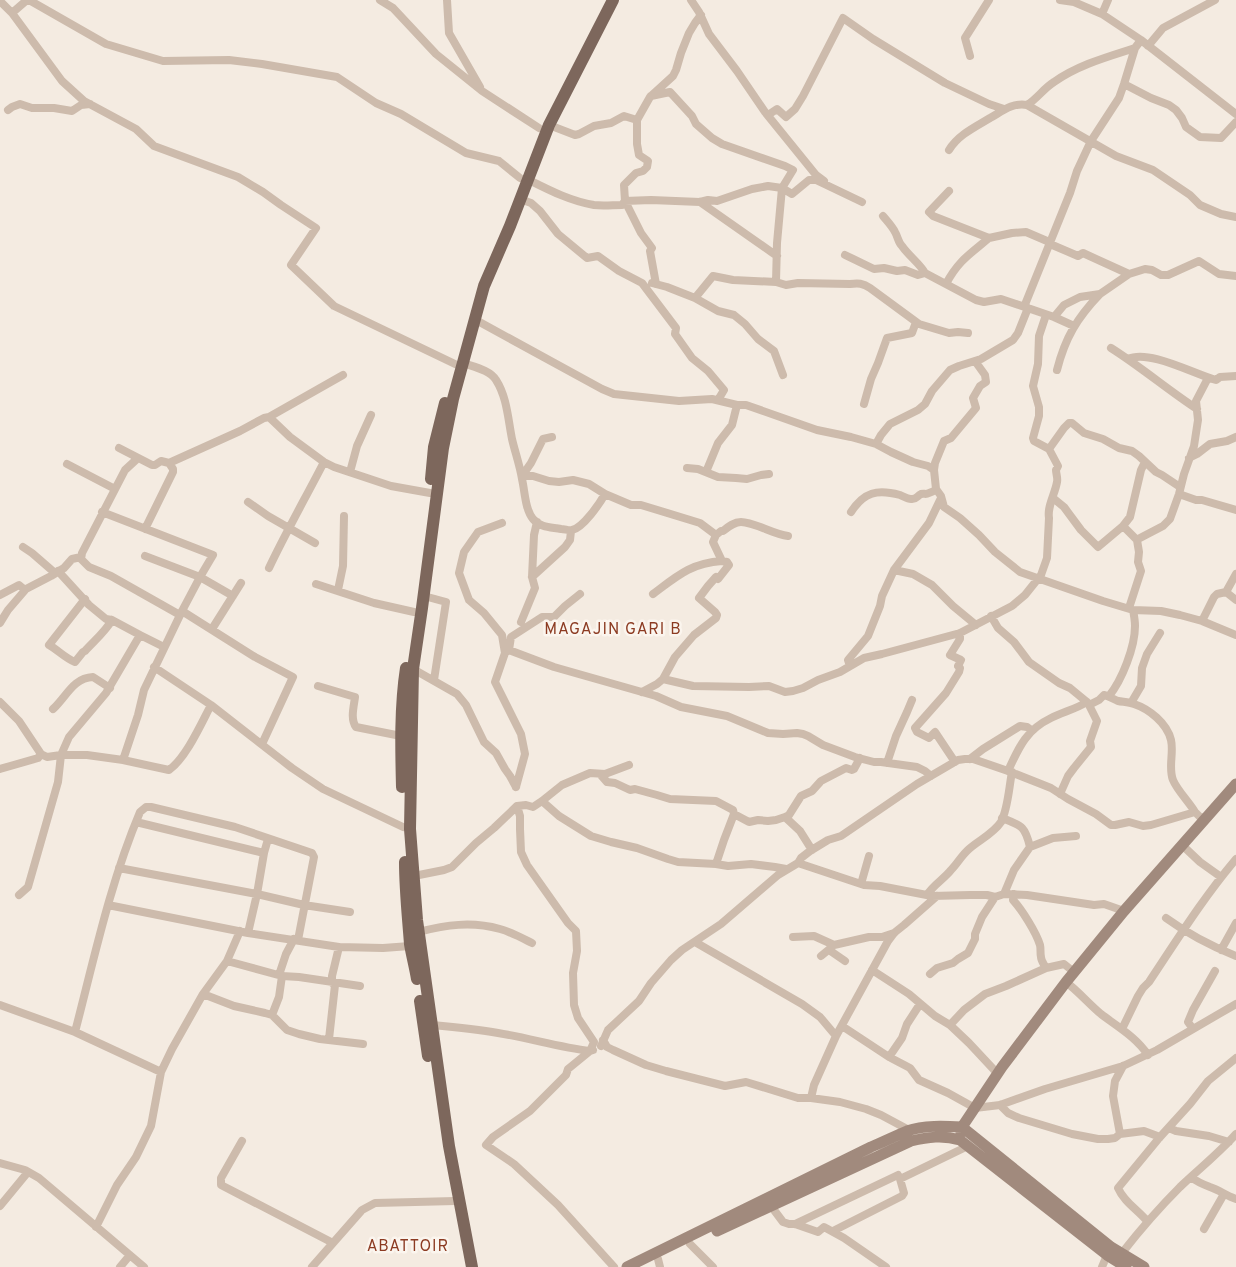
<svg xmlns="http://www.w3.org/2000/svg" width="1236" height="1267" font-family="Overpass,sans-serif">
<rect width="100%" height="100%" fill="#f4ebe1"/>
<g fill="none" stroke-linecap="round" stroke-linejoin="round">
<path stroke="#cdbbac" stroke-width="8" d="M29 0 106 44 163 61 229 60 262 64 337 77 376 103 401 114 466 153 499 161 520 178
M380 0 393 8 436 54 482 91 539 128
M447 0 449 33 480 87
M691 0 699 12 709 34 737 71 765 112 816 175 824 181
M1060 0 1074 2 1102 14 1141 40 1236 114
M0 1 12 13 27 0
M12 13 62 81 84 101 136 129 154 146 238 177 263 192 281 205 316 228 291 265 334 306 455 364
M1102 14 1108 0
M1148 46 1163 28 1215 0
M970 56 965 38 989 0
M1124 84 1151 98 1169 105 1176 110 1182 118 1186 127 1200 137 1221 138 1236 122
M651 96 670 92 692 116 696 124 712 138 722 144 785 166 793 170 782 188 777 243 776 282
M1027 105C1037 99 1044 88 1054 82 1078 65 1107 57 1135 48
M8 110 12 107 20 104 32 108H54L72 111 81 105 90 104
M768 115 777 109 786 117 795 109 803 96 843 18 873 39 945 83 989 104 1004 109
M549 125 575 135 579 134 594 126 611 123 624 116 637 120
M949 150C958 135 975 127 990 118 1001 112 1013 102 1027 105L1116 156 1153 170 1190 195 1200 205 1221 214 1236 217
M527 179C549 190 570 201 594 205 603 206 613 205 622 205L625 201 651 200 700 202 708 200 717 201 752 189 768 186 782 188 792 194 809 180H816L862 202
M949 191 929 212 933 216 989 238 1012 233 1026 232 1047 241 1050 244 1078 256 1083 253 1129 274 1145 269 1152 270 1161 275H1168L1199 261 1219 274 1236 276
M520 199 531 203 540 211 558 234 587 258 598 256 619 271 642 283 676 328 675 334 692 358 708 371 724 390 718 400
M700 202 777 256
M883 216C887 221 892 226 895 232 898 237 898 242 902 246 908 255 921 265 925 273L976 300 984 302 1001 299 1054 317 1064 305 1080 297 1100 294 1129 274
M845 255 874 269 884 268 897 271 905 270 918 275 925 273
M652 283 667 287 695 298 718 311 734 315 745 324 758 339 774 351 783 375
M656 284 650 251 652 248 641 233 625 201 624 185 636 173 643 171 647 167 648 161 639 155 637 144V120L650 97 673 76 676 70 681 53 689 33 695 23 701 15
M946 284C958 261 970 254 989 238
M695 298 713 276 733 280 776 282 786 285 798 283 850 284C858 283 863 283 870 288L919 324 949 333 958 332 968 333
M1024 307 1070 193 1077 171 1091 141 1119 98 1124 84 1135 48 1141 40
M1054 317 1074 326
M474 319 602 389 614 394 679 401 712 399 737 405H746L817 430 851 437 876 444 891 452 913 462 928 466 934 470 936 489 941 496 944 507 960 518 979 535 995 552 1020 572 1103 601 1133 610 1161 611 1180 615 1202 621 1236 635
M1111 348C1141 367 1168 390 1197 409
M1128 359C1149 349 1194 374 1216 380L1220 377 1236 376
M463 363C474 367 490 370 496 380 507 397 508 419 512 439 515 452 520 466 522 479 525 492 525 509 533 519 541 528 551 527 561 529 565 529 569 531 572 530 583 528 600 503 605 494
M1057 370C1065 338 1077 318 1100 294
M864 404 871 379 878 363 887 338 912 333 916 322
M269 417 343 375
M876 444 881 435 890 424 918 410 925 404 932 391 950 370 959 366 981 359 1013 340 1018 333 1028 308
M119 448 152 465H155L161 461 169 463 240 431 264 418 269 417 290 437 324 462 334 467 391 486 430 493
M1049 449 1064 428 1069 423H1072L1084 433 1103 439 1119 448 1132 451 1139 456 1156 472 1162 475 1180 487
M138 458 125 470 82 553 81 559 89 567 111 576 180 615
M1189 458 1197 454 1210 444 1227 441 1236 437
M67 464 115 489
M687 468 698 469 718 477 736 478 747 479 761 475 769 474
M934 470 935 463 944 441 951 438 976 408 973 398 980 386 986 382 985 375 975 361
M350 472 357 446 371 415
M706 472 718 443 732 425 737 405
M522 476H533L549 481 559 482 573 480 589 484 605 494 631 505H641L700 523 716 535 721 531H723C728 527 734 522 741 522 754 522 773 534 788 536
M522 476 531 463 543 439 552 437
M1179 494 1196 500H1202L1236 510
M1053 498 1064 507 1081 530 1098 547 1123 526 1130 517 1141 470 1145 462
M248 502 268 516 315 543
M102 512 213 555 200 577 145 556
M851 512C864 492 877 489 900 495 903 496 907 499 911 499 916 500 917 496 921 494 925 493 925 495 929 493 932 492 934 491 936 489
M502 523 478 532 464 552 459 573 469 600 484 613 502 635 505 653 495 682 521 734 525 754 516 787
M1123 526 1137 540 1139 552 1138 562 1141 571 1129 608
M145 529 173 472V469L169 463
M1137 540 1140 538 1163 526 1170 519 1179 494 1184 474 1194 446 1198 420 1196 401 1208 378
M23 547 32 553 55 573
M269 568C286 532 306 497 324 462
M894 570 913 574 932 585 953 606 976 625
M58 571 89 605 106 619 112 620 140 635 164 647
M532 577 565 547 570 540 571 531
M316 584 374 603 414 612
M338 590 343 566 344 516
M1226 592 1236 600
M653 594C677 576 691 563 722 561L713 542 716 535
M0 595 19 585 25 590
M424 596 446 602 434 680
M85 599 49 645C58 650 65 658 75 662L83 652 85 651C94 641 105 632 112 620
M182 611 255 657 293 677 262 744
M991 616 998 628 1014 642 1029 662 1059 683 1070 688 1087 702
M1202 621 1214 597 1217 594 1226 592 1236 574
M521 622 535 588 532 577 534 535 537 522
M0 623 8 610 26 589 51 576 64 568 72 559 81 557
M212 629 241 583
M509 650 554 667 656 696 681 707 727 716 768 733 783 734 797 733 803 734 808 736 823 745 855 757 874 762H881L917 767 925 771 931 776
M506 652 509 650 511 637 542 617H554L565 606 580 594
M850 666 848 660 868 636 880 606 882 596 894 570 929 523 941 498
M154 667 211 705 292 768 323 789 403 827
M413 669 457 694 466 705 484 742 496 753 505 769 510 776 516 787
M663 679 693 686 749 687 769 686 785 692 793 691 803 688 818 680 840 672 864 658 882 654 960 633 1012 606 1025 595 1041 575 1047 558 1049 518C1047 506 1055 494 1057 482 1058 478 1056 474 1056 470L1058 466 1049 449 1034 441 1033 438 1039 416V407L1033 386 1038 364 1039 336 1046 315
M318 686 355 697C354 706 350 719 356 727L401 736
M642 692 657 684 663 679 675 657 694 635 716 618 717 615 715 612 699 598 708 586 716 577 718 579 729 565 727 562 722 561
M1109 696C1122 680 1135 647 1135 626 1135 620 1134 615 1133 610
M0 702 19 721 41 754 47 757 61 755H87L123 760 169 770C186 758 201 724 211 705
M1131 703 1141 686 1142 668 1147 654 1160 633
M53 709C67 696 73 678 93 677L110 688
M970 759 983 749 1020 726 1027 727 1031 730
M123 760 138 715 144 690 182 611 200 577 233 596
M955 762 935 732 929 738 917 732 915 728 946 693 959 672 960 668 958 666 961 660 950 655 960 639V633
M887 763 896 736 907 712 912 700
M0 769 38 758 41 754
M1008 771C1019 747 1026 730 1051 718 1063 712 1076 709 1087 702L1089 705 1099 700 1104 695C1109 696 1113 699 1118 701 1123 702 1129 702 1134 704 1149 709 1167 723 1171 740 1174 753 1168 768 1173 780 1177 790 1189 802 1195 812
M600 774 607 782 615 783 630 790 635 789 657 795 670 799 716 801 733 810 734 814 724 840 716 864
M1060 794 1068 776 1074 768 1091 747 1090 741 1097 721 1089 705
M542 801 559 816 591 836 611 842 637 848 668 859 678 862 716 864 728 866 751 864 775 867 786 869
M517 806 520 816V829L521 852 527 865 539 882 568 923 576 931 577 951 573 973 574 1005 578 1018 594 1042 590 1051 568 1069 566 1075 530 1111 493 1137 486 1145 514 1164 558 1205 614 1267
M734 814 749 822 758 820 768 821 776 820 785 817 789 815 801 796 812 791 821 781 846 768 852 770 854 769 860 758
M785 817 800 831 812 850
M1002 818C1022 826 1025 826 1030 847L1014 870 1004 894
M136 822 264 853
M1182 845 1200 862 1221 877
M1030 847 1053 838 1076 836
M798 863 864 885 880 886 932 896 970 895H987L995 897 1004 894 1027 895 1094 905 1104 904 1124 911
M119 868 257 894 304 905 350 912
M414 876 444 870 452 867 476 843 494 828 517 806 526 805 533 807 542 801 562 785 590 773 605 774 629 765
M861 884 869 856
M1014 894 1013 900C1022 910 1036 932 1040 945 1041 949 1040 953 1041 957 1041 961 1044 964 1046 968
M19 895 28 887 58 782 61 755 69 737 106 693 140 635
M927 895C933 885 944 879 951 870 958 863 961 856 969 849 979 840 993 834 1001 822 1008 809 1009 787 1012 772
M108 905 248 933 339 947 383 948 410 946
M1166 918C1188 934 1211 946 1236 956
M418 932C446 925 471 921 500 929 511 932 522 938 532 943
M248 933 257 894 264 853 268 839
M793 937 814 936 834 945 869 937H882L894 933
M695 942 802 1004 820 1017 836 1036
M829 950 845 961
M1221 950 1236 923
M821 956 832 947
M227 961 282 976 299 977 360 986
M872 970 909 994 935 1016 950 1025 969 1043 997 1073
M930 974 937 968 953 963 958 959 968 953 975 939V934L982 917 995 897
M1066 982C1079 992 1089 1004 1101 1014 1118 1027 1136 1037 1148 1055
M203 994 234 1006 265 1013 272 1015 287 1030 299 1034 320 1039 363 1044
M0 1005 75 1032 161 1072
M272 1015 279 997 282 976 280 972 286 954 294 939
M432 1025C454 1027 476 1029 498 1033 529 1038 559 1047 590 1051L593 1050
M950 1025 964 1010 985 994 1006 986 1046 968 1064 964 1074 972
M842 1026 889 1057 910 1068 919 1080 948 1093 975 1108 1000 1105 1045 1089 1123 1066 1157 1050 1236 1004
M1122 1029 1138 996 1143 988 1149 982C1177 940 1203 898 1236 859
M1193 1029 1188 1022 1193 1010 1215 971
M75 1032C94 959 110 883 140 812L146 807H151L235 827 312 853 314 857 298 940
M329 1039 335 985 332 983V976L339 947
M603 1040 607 1047 613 1050 646 1065 666 1071 725 1086 746 1082 798 1098H811L840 1102 866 1109 881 1115 909 1130
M601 1046 608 1030 639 1001 651 983 671 960 682 950 721 924 778 875 798 863 801 858 810 851 828 840 841 836 917 784 958 760 965 759H973L1008 771 1041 784 1051 788 1068 799 1096 814 1111 825H1115L1129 822 1143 826 1151 825 1195 812 1200 817 1205 818
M889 1057 902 1038 907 1024 920 1004
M811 1098 814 1085 836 1036 888 941 894 933 904 925 937 896
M1000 1105 1008 1113 1019 1118 1072 1134 1098 1139H1108L1115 1138 1120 1134 1144 1131 1160 1137
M1169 1128 1176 1131 1209 1136 1229 1142
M1120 1134 1113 1096 1115 1081 1123 1066
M242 1141 221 1178V1185L333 1243
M0 1163 25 1170 39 1178 144 1267
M1191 1177C1197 1182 1202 1184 1210 1187 1219 1190 1227 1196 1236 1199
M0 1206 28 1172
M771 1206 783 1222 789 1224H795L818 1232 824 1227 844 1238 886 1267
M1147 1221C1138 1210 1124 1202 1118 1188L1160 1137 1190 1104 1208 1081 1236 1058
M795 1224 898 1175 900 1179 968 1146
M96 1227 117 1185 136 1157 151 1126 161 1072 172 1049 203 994 227 961 240 931
M1204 1229 1224 1194
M833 1231 902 1196 904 1193 900 1179
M690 1244 713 1267
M1122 1253C1140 1230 1159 1208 1180 1187 1199 1169 1219 1153 1236 1134
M658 1259 660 1267
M120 1267 130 1255
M312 1267 362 1210 375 1203 455 1201
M1102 1267 1107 1255"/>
<path stroke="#a18a7d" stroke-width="11" d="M961 1133 962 1127 1002 1067 1066 982 1124 911 1236 784
M717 1231 911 1141C928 1137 943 1135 960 1140L1107 1255 1126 1267
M627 1267 871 1147C883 1142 895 1136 907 1131 924 1125 944 1126 962 1127L1111 1247 1144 1267"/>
<path stroke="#7d675c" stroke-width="12" d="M431 479 434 447 445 403
M402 787C401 748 400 707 406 668
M405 862C405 890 408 917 410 944 412 956 415 967 417 979
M420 1001 428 1056
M472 1267 449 1146 417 920 410 829 413 669 422 608 443 448 453 399 484 286 510 226 549 125 613 0"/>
</g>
<g text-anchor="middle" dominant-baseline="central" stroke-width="5" stroke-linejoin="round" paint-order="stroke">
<g font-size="16" letter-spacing="1" fill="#8c3b22" stroke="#fbf5ee">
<text x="613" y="630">MAGAJIN GARI B</text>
<text x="408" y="1247">ABATTOIR</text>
</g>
</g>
</svg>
